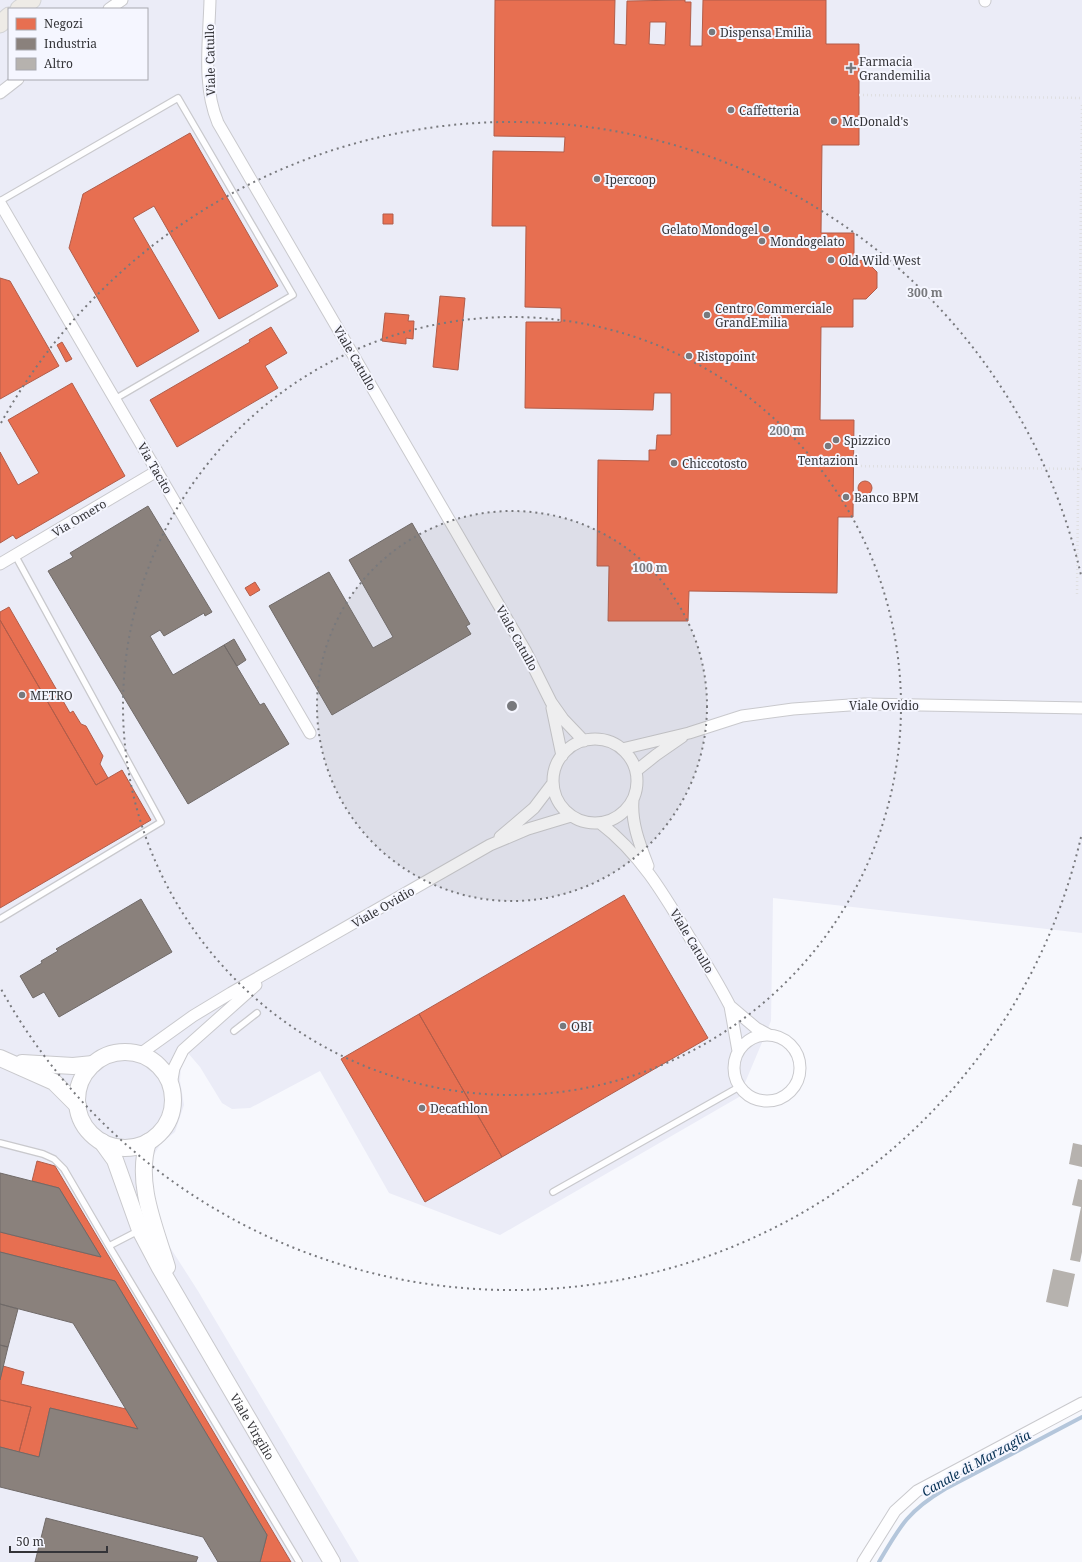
<svg xmlns="http://www.w3.org/2000/svg" width="1082" height="1562" font-family="'Noto Serif',serif">
<rect width="100%" height="100%" fill="#f7f8fd"/>
<path fill="#ebecf7" fill-rule="evenodd" d="M0 0H1082V933L773 898 771 1021 739 1097 500 1235 389 1193 320 1071 250 1108 232 1109 222 1103 200 1067 188 1053 181 1065 180 1081 184 1105 175 1132 161 1143 152 1158V1189L166 1241 198 1291 359 1562H0ZM9 9H147V79H9Z"/>
<path fill="#e76f51" stroke="#b15d4a" fill-rule="evenodd" d="M495 0H615L614 44 626 45 627 1 685 0V2H691L690 46H702L703 0H826V44H859V145H822L821 233H854V261L865 260 877 272V288L866 299H853V327H821L820 420H854L853 517H838L837 593 689 591 688 621H608L609 566H597L598 460 649 461V450H656L657 435H671V393H654L653 410 525 408 526 322H561V308L525 307 526 226H492L493 151 564 152 565 137 494 136ZM650 22H666L665 45 649 44Z
M190 133 278 286 219 319 154 206 133 218 199 331 137 367 69 248 83 194Z
M383 214H393V224H383Z
M0 278 10 281 59 366 0 399Z
M440 296 465 298 458 370 433 367Z
M385 313 409 315 408 321H414L413 339 406 338V344L382 341Z
M271 327 287 353 265 366 278 388 177 447 150 400 250 342 249 340Z
M62 342 72 359 66 362 57 345Z
M72 383 125 476 16 539 13 535 0 543V452L18 485 39 473 8 420Z
M858 488a7 7 0 1 1 14 0a7 7 0 1 1-14 0Z
M255 582 260 590 250 596 245 588Z
M9 607 70 713 73 711 81 724 86 726 103 756 100 764 108 778 96 785 0 620V612Z
M0 620 96 785 122 770 151 820 0 908Z
M624 895 708 1038 502 1157 419 1014Z
M419 1014 502 1157 425 1202 341 1059Z
M37 1161 55 1166 291 1562H260L267 1535 115 1281 0 1252V1232L101 1257 59 1188 32 1181Z
M3 1366 24 1372 21 1384 126 1409 138 1429 50 1408 39 1457 19 1452 31 1407 0 1400V1380Z
M0 1400 31 1407 19 1452 0 1447Z"/>
<path fill="#8a817c" stroke="#706a68" d="M148 506 212 612 205 616 204 613 164 636 160 630 150 636 173 675 224 645 260 705 264 703 289 744 188 804 48 571 73 557 70 553Z
M412 523 470 624 466 626 471 634 332 715 269 606 329 572 373 648 393 637 349 560Z
M234 639 246 660 237 666 224 645Z
M141 899 172 952 59 1017 44 992 33 998 20 976 42 963 41 961 58 951 56 949Z
M0 1173 59 1188 101 1257 0 1232Z
M0 1252 115 1281 267 1535 260 1562H218L203 1537 0 1487V1447L39 1457 50 1408 138 1429 73 1323 0 1304Z
M0 1304 18 1309 8 1347 0 1345Z
M0 1345 8 1347 0 1380Z
M46 1518 198 1557 196 1562H35Z"/>
<g fill="none" stroke-linecap="round" stroke-linejoin="round">
<path stroke="#b4c6db" stroke-width="4" d="M879 1562C900 1526 908 1511 945 1489L1082 1417"/>
</g>
<path fill="#b6b2ae" d="M1073 1143 1082 1145V1167L1069 1164Z
M1078 1179 1082 1180V1252L1080 1262 1070 1260 1081 1207 1072 1205Z
M1053 1269 1075 1274 1068 1307 1046 1302Z"/>
<g fill="none" stroke-linecap="round" stroke-linejoin="round">
<g stroke="#c9c9cd" stroke-width="8">
<path id="lane" d="M0 201 178 98 293 295 115 399
M0 919 161 822 15 555
M234 1031 257 1013
M0 1143 43 1154 54 1159 64 1169 109 1246 138 1231
M553 1192 739 1087
M109 1246 299 1562"/>
</g>
<g stroke="#c9c9cd" stroke-width="13">
<path id="street" d="M210 0C209 41 202 85 218 123L525 650 551 702 563 719 584 741
M985 1V0
M109 9 122 0
M0 93 18 79
M0 203 310 733
M0 564 157 471
M552 708 562 756
M553 781a42 42 0 1 1 84 0a42 42 0 1 1-84 0Z
M622 749 689 733 742 716 793 709 864 704 1082 708
M636 771 656 755 682 737
M633 800C631 823 640 845 648 866
M600 823C640 853 665 896 690 938 704 960 718 983 730 1006
M500 837 534 808 553 783
M734 1068a33 33 0 1 1 66 0a33 33 0 1 1-66 0Z
M738 1051 730 1006 756 1028 769 1035
M140 1054 193 1016 231 993 490 845 528 829 571 816
M171 1085 174 1068 183 1050 256 985
M863 1562 895 1511 917 1491 1082 1403"/>
</g>
<g stroke="#c9c9cd" stroke-width="18">
<g id="secondary">
<circle cx="125" cy="1100" r="48"/>
<path d="M0 1058 54 1082 78 1106"/>
<path d="M22 1063 73 1066 93 1064"/>
<path id="s1" d="M102 1142 115 1160 140 1230 160 1268 332 1562"/>
<path d="M148 1142C135 1183 155 1227 167 1267"/>
</g>
</g>
<g stroke="#d3d4d6" stroke-width="19">
<path id="primary" d="M19 9 32 0
M0 24 9 16"/>
</g>
<path stroke="#dfdfe1" stroke-width="2.5" stroke-dasharray="1 3" stroke-linecap="butt" d="M859 95 1082 98
M853 466 1082 469
M1077 594 1082 105"/>
<use href="#lane" stroke="#fefeff" stroke-width="5.5"/>
<use href="#street" stroke="#fefeff" stroke-width="11"/>
<use href="#secondary" stroke="#fefeff" stroke-width="16"/>
<use href="#primary" stroke="#eeebe6" stroke-width="17"/>
</g>
<circle cx="512" cy="706" r="195" fill="#78797d" fill-opacity=".12"/>
<g fill="none" stroke="#78797d" stroke-width="2" stroke-dasharray="2 4">
<circle cx="512" cy="706" r="195"/>
<circle cx="512" cy="706" r="389"/>
<path d="M1081 837A584 584 0 0 1 1 989M1 423A584 584 0 0 1 1081 575"/>
</g>
<g fill="#78797d" stroke="#f5f6ff" stroke-width="1.5">
<circle cx="712" cy="32" r="4"/>
<path d="M849 62h4v4h4v4h-4v4h-4v-4h-4v-4h4z"/>
<circle cx="731" cy="110" r="4"/>
<circle cx="834" cy="121" r="4"/>
<circle cx="597" cy="179" r="4"/>
<circle cx="766" cy="229" r="4"/>
<circle cx="762" cy="241" r="4"/>
<circle cx="831" cy="260" r="4"/>
<circle cx="707" cy="315" r="4"/>
<circle cx="689" cy="356" r="4"/>
<circle cx="836" cy="440" r="4"/>
<circle cx="828" cy="446" r="4"/>
<circle cx="674" cy="463" r="4"/>
<circle cx="846" cy="497" r="4"/>
<circle cx="22" cy="695" r="4"/>
<circle cx="563" cy="1026" r="4"/>
<circle cx="422" cy="1108" r="4"/>
</g>
<g text-anchor="middle" dominant-baseline="central" stroke-width="4" stroke-linejoin="round" paint-order="stroke">
<g font-size="12" fill="#343438" stroke="#f5f6ff" text-anchor="start">
<text x="720" y="32">Dispensa Emilia</text>
<text x="859" y="61">Farmacia<tspan x="859" dy="14">Grandemilia</tspan></text>
<text x="739" y="110">Caffetteria</text>
<text x="842" y="121">McDonald's</text>
<text x="605" y="179">Ipercoop</text>
<text x="758" y="229" text-anchor="end">Gelato Mondogel</text>
<text x="770" y="241">Mondogelato</text>
<text x="839" y="260">Old Wild West</text>
<text x="715" y="308">Centro Commerciale<tspan x="715" dy="14">GrandEmilia</tspan></text>
<text x="697" y="356">Ristopoint</text>
<text x="844" y="440">Spizzico</text>
<text x="828" y="460" text-anchor="middle">Tentazioni</text>
<text x="682" y="463">Chiccotosto</text>
<text x="854" y="497">Banco BPM</text>
<text x="30" y="695">METRO</text>
<text x="571" y="1026">OBI</text>
<text x="430" y="1108">Decathlon</text>
</g>
<g font-size="12" fill="#343438" stroke="#f5f6ff">
<text transform="translate(210 60) rotate(-91)">Viale Catullo</text>
<text transform="translate(355 358) rotate(60)">Viale Catullo</text>
<text transform="translate(155 468) rotate(60)">Via Tacito</text>
<text transform="translate(79 518) rotate(-31)">Via Omero</text>
<text transform="translate(517 638) rotate(61)">Viale Catullo</text>
<text x="884" y="705">Viale Ovidio</text>
<text transform="translate(383 907) rotate(-30)">Viale Ovidio</text>
<text transform="translate(692 941) rotate(59)">Viale Catullo</text>
<text stroke="none"><textPath href="#s1" startOffset="323">Viale Virgilio</textPath></text>
</g>
<g font-size="13" font-style="italic" fill="#042f53" stroke="#f5f6ff">
<text transform="translate(976 1463) rotate(-29)">Canale di Marzaglia</text>
</g>
</g>
<circle cx="512" cy="706" r="6" fill="#78797d" stroke="#f5f6ff" stroke-width="2"/>
<g font-size="12" text-anchor="middle" font-weight="bold" fill="#78797d" stroke="#f5f6ff" stroke-width="4" stroke-linejoin="round" paint-order="stroke">
<text x="925" y="297">300 m</text>
<text x="787" y="435">200 m</text>
<text x="650" y="572">100 m</text>
</g>
<rect x="8" y="8" width="140" height="72" fill="#f5f6ff" stroke="#a8a8af"/>
<rect x="16" y="18" width="20" height="12" fill="#e76f51" stroke="#a8a8af"/>
<text x="44" y="28" font-size="12" fill="#343438">Negozi</text>
<rect x="16" y="38" width="20" height="12" fill="#8a817c" stroke="#a8a8af"/>
<text x="44" y="48" font-size="12" fill="#343438">Industria</text>
<rect x="16" y="58" width="20" height="12" fill="#b6b2ae" stroke="#a8a8af"/>
<text x="44" y="68" font-size="12" fill="#343438">Altro</text>
<path d="M10 1546v6h97v-6" fill="none" stroke="#343438" stroke-width="2"/>
<text x="16" y="1546" font-size="12" fill="#343438" stroke="#f5f6ff" stroke-width="3" paint-order="stroke">50 m</text>
</svg>
